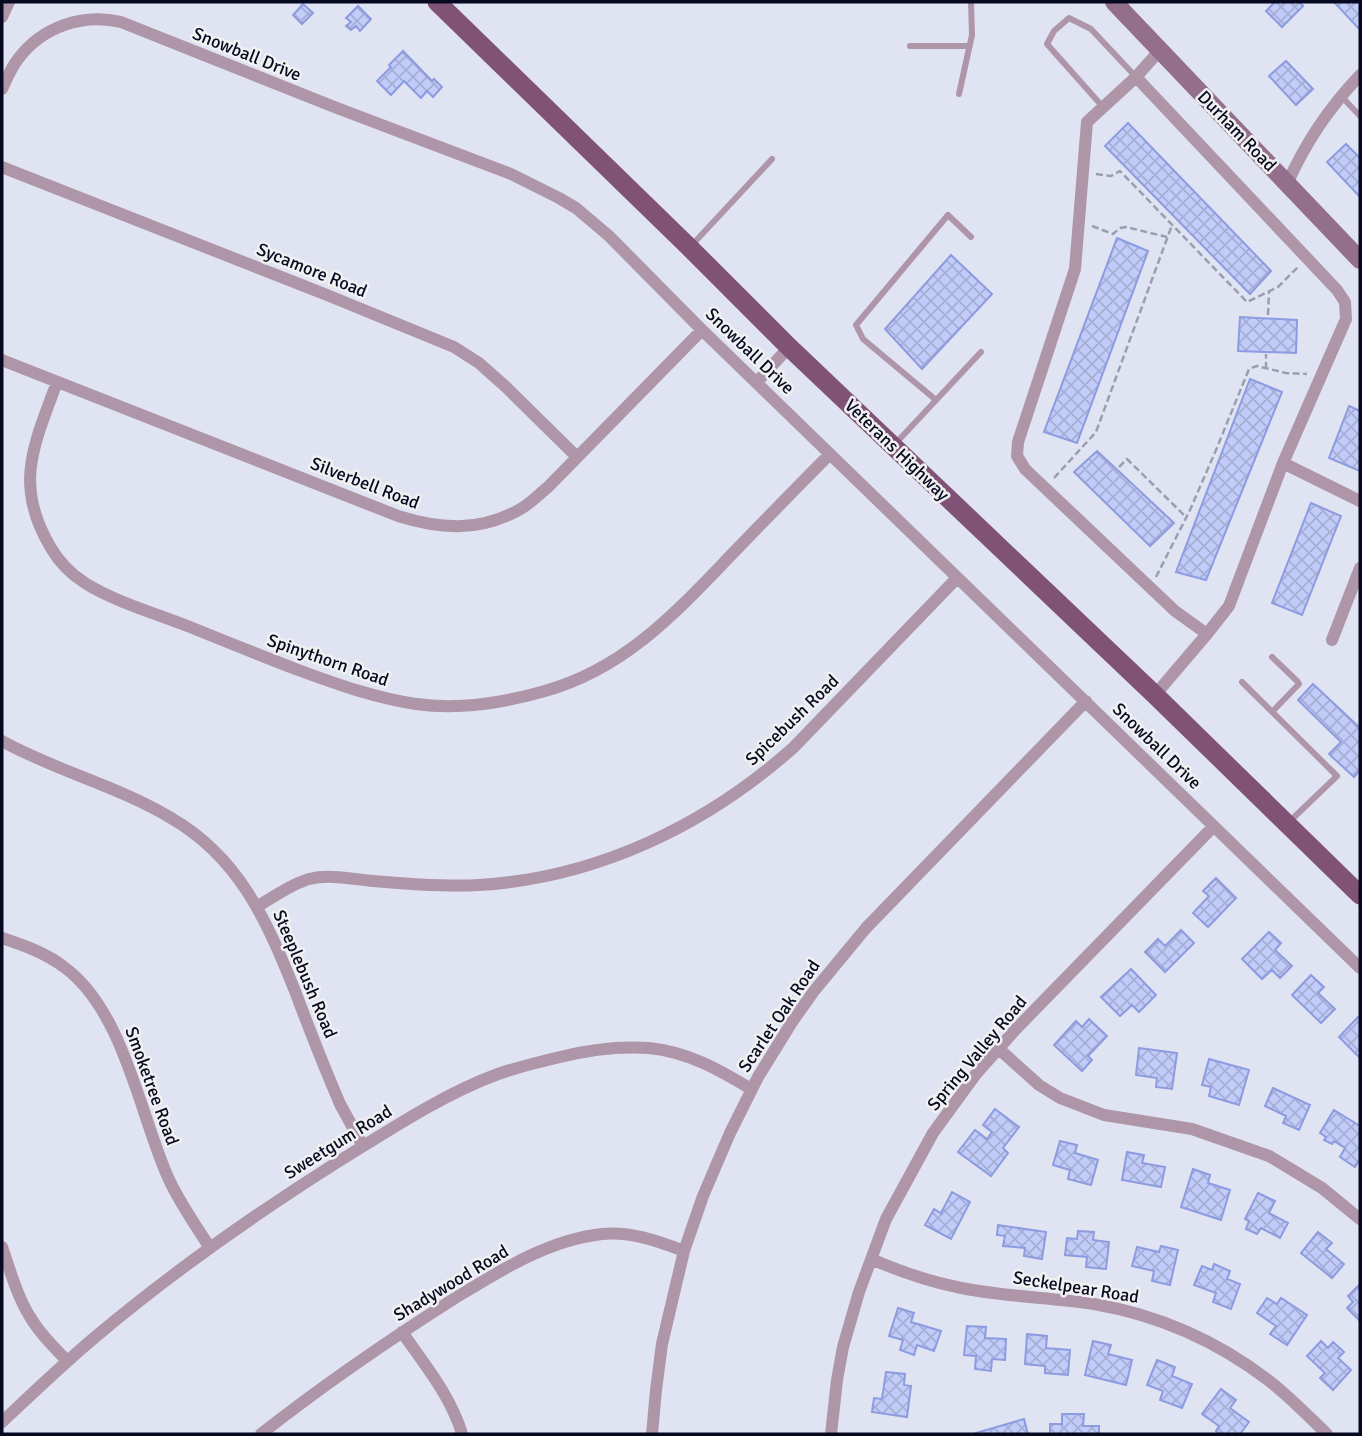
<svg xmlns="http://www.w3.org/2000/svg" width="1362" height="1436" font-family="Signika,sans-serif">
<defs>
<pattern id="building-cross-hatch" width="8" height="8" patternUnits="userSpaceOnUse" patternTransform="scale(1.75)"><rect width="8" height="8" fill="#c2ccf8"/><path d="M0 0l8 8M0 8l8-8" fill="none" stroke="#a5aed4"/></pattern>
</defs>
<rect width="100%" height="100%" fill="#dfe3f2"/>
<path fill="url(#building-cross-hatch)" stroke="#8d9be0" stroke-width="2" d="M1275 2H1299L1303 6 1282 27 1266 11Z
M1334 2H1360V30Z
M303 4 313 13 302 24 293 15Z
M358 6 371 19 360 31 356 26 351 30 346 26 351 22 346 18Z
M403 51 432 81 434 79 442 87 433 97 427 91 421 98 404 81 391 95 377 81 391 67 389 65Z
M1286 61 1313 89 1296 105 1269 76Z
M1128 123 1271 271 1250 294 1105 146Z
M1346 144 1360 158V197L1327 162Z
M1117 238 1148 251 1077 443 1044 432Z
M951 255 992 294 922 369 885 329Z
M1240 317 1297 320 1296 353 1238 351Z
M1250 379 1282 392 1206 580 1176 572Z
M1349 406 1360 411V471L1329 458Z
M1097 451 1174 523 1150 546 1074 472Z
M1311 503 1341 516 1302 615 1272 603Z
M1313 684 1360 728V770L1354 777 1329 754 1341 742 1298 700Z
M1216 878 1236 898 1208 927 1193 913 1209 896 1203 891Z
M1181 930 1194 943 1165 972 1145 952 1158 939 1165 946Z
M1269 932 1281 943 1275 950 1292 966 1280 978 1272 970 1262 979 1242 959Z
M1131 969 1156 995 1139 1012 1132 1005 1120 1016 1101 997Z
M1311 975 1324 987 1318 993 1335 1009 1321 1023 1292 995Z
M1358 1017 1360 1019V1058L1339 1037Z
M1089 1019 1107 1036 1088 1056 1092 1060 1082 1071 1054 1045 1076 1021 1082 1027Z
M1139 1048 1177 1053 1172 1089 1156 1087 1157 1078 1136 1075Z
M1209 1059 1249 1070 1239 1105 1209 1096 1211 1087 1202 1085Z
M1273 1088 1310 1105 1299 1130 1283 1123 1286 1116 1265 1106Z
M995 1109 1019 1127 1003 1148 1008 1153 991 1176 958 1152 975 1130 987 1139 992 1132 983 1125Z
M1334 1110 1360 1126V1159L1355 1167 1340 1157 1345 1148 1334 1141 1332 1144 1324 1140 1326 1137 1320 1133Z
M1060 1141 1077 1145 1075 1153 1098 1160 1091 1185 1068 1179 1070 1170 1053 1165Z
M1127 1152 1144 1155 1142 1163 1165 1167 1161 1187 1122 1180Z
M1193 1169 1210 1175 1208 1183 1230 1190 1221 1220 1181 1207Z
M952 1192 970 1202 951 1239 925 1225 934 1209 941 1213Z
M1258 1193 1275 1201 1269 1213 1288 1223 1280 1238 1261 1228 1257 1234 1246 1229 1249 1221 1245 1219Z
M998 1225 1046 1232 1042 1259 1024 1256 1025 1248 1003 1246 1005 1236 997 1235Z
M1078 1231 1094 1232 1093 1240 1109 1242 1106 1269 1086 1267 1087 1257 1065 1255 1067 1238 1077 1239Z
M1318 1232 1332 1243 1326 1249 1344 1264 1332 1278 1301 1253Z
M1161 1246 1178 1250 1170 1285 1152 1281 1154 1271 1132 1266 1137 1247 1159 1252Z
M1214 1264 1230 1271 1227 1279 1240 1284 1231 1309 1213 1302 1216 1293 1194 1285 1202 1266 1212 1270Z
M1360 1284V1321L1347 1308 1353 1302 1348 1296Z
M1267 1298 1277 1304 1281 1298 1307 1315 1287 1345 1270 1334 1276 1326 1257 1313Z
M898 1308 914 1313 911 1322 941 1331 934 1351 917 1345 914 1355 900 1350 903 1340 889 1336Z
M967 1326 986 1327 985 1338 1006 1339 1005 1360 992 1359 991 1371 975 1369 976 1356 964 1355Z
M1027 1334 1047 1336 1046 1348 1070 1350 1068 1375 1045 1373V1366L1025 1364Z
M1093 1341 1111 1345 1108 1354 1132 1360 1126 1385 1085 1375Z
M1321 1341 1328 1348 1333 1342 1344 1352 1338 1358 1351 1370 1333 1390 1320 1378 1325 1373 1307 1356Z
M1157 1360 1175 1367 1172 1376 1192 1384 1182 1408 1160 1400 1163 1391 1147 1385Z
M886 1372 905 1374 904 1385 911 1386 907 1417 872 1412 874 1398 882 1399Z
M1221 1389 1236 1400 1230 1408 1249 1422 1240 1434H1220L1216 1431 1219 1426 1202 1414Z
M1062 1414H1084L1083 1426H1099V1434H1050V1424H1062Z
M1024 1419 1028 1434H976V1433Z"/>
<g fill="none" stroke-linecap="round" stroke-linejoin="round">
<path stroke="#9b9eb0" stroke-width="2.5" stroke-dasharray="7 3.5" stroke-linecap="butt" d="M1096 174 1111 176 1120 171 1247 302 1278 287 1298 267
M1092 226 1113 234 1120 228 1126 227 1167 237
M1268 315 1269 291
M1266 369V354
M1119 467 1127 459 1186 517
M1054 478 1096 432 1172 225
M1156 577 1190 510 1216 450 1249 369 1257 366 1286 373 1307 374"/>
<path stroke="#af95a8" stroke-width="6" d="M910 46H969
M959 94 972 35 971 2
M1342 97 1360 116
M1103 107 1047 44 1054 31 1069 18 1091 29 1136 77
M691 246 772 159
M936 400 863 339 856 325 948 215 971 237
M896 443 981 352
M1242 682 1337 776 1289 822
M1272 712 1299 684 1298 682 1272 657"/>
<path stroke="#af95a8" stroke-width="12" d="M2 17 9 2
M1160 50 1136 77 1087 122 1075 269 1018 442 1017 456 1025 469 1175 611 1207 634
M1136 77 1337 290 1345 302 1346 319 1283 463 1229 606 1207 634 1155 695
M2 89C7 78 11 68 18 59 42 27 82 13 121 22L337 108 511 174 559 198 576 208 609 236 702 330 1360 968
M2 167 327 295 454 347 479 363 506 387 577 457
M1287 184C1306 142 1328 109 1360 75
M2 360 398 516C440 529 477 532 517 511 529 505 538 495 548 487L702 330
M57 382C34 445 13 485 51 548 59 562 71 574 85 583 113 601 157 614 190 627 227 642 264 657 301 671 339 685 376 698 416 704 459 710 503 703 545 691 627 668 678 610 735 551 766 519 798 486 830 454
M757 382 789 347
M1283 463 1360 501
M1332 640 1360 568
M2 741C56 771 118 786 171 818 239 857 267 921 295 991 307 1023 319 1054 332 1085L340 1104 363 1146
M258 906C274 897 291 884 309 879 330 874 352 879 373 881 407 884 444 887 479 885 597 878 707 825 794 747L957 578
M2 938C23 945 46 953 64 967 123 1010 139 1111 167 1175 178 1201 195 1224 210 1248
M998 1048 1039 1085 1060 1098 1104 1115 1192 1129 1269 1156 1322 1188 1360 1219
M2 1247C11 1273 18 1300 34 1323 43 1337 56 1349 67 1361
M871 1259C899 1271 927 1281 957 1287 1002 1297 1049 1297 1094 1304 1158 1315 1217 1341 1268 1380 1289 1396 1308 1416 1327 1434
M402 1332C424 1364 451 1396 462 1434
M2 1422C34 1392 66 1361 100 1333 174 1271 254 1215 336 1163 388 1131 441 1095 498 1074 518 1067 539 1062 560 1057 588 1050 619 1046 649 1048 688 1052 718 1069 751 1089
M261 1434C322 1386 386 1342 452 1300 498 1272 547 1240 602 1234 630 1231 658 1241 684 1251
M652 1434 656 1390 662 1344 684 1251 703 1196 730 1133 758 1077 792 1022 814 991 866 928 1086 701
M831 1434 837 1380 843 1347 859 1292 886 1219 933 1133 976 1074 1015 1030 1214 826"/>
<path stroke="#946f8b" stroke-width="18" d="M1114 2 1360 260"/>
<path stroke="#805376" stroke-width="19" d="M437 2 689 247 789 347 1155 695 1360 895"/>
</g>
<g text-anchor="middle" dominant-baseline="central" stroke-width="5" stroke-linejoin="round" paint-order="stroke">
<g font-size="18" fill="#070921" stroke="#f1f1f1">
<text transform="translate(247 54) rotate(22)">Snowball Drive</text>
<text transform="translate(1237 131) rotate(46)">Durham Road</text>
<text transform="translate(312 270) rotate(22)">Sycamore Road</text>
<text transform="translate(750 351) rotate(44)">Snowball Drive</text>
<text transform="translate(897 450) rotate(44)">Veterans Highway</text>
<text transform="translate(365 483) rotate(21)">Silverbell Road</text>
<text transform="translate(328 660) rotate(19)">Spinythorn Road</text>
<text transform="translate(792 720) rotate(-44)">Spicebush Road</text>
<text transform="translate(1157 746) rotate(44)">Snowball Drive</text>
<text transform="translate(305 974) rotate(67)">Steeplebush Road</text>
<text transform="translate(779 1016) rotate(-56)">Scarlet Oak Road</text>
<text transform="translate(977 1053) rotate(-50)">Spring Valley Road</text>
<text transform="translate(152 1086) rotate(70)">Smoketree Road</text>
<text transform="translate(338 1142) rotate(-32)">Sweetgum Road</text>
<text transform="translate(451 1283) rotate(-31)">Shadywood Road</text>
<text transform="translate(1076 1287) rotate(9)">Seckelpear Road</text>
</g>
</g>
<rect width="1362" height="1436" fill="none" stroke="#070921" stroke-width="7"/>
</svg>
